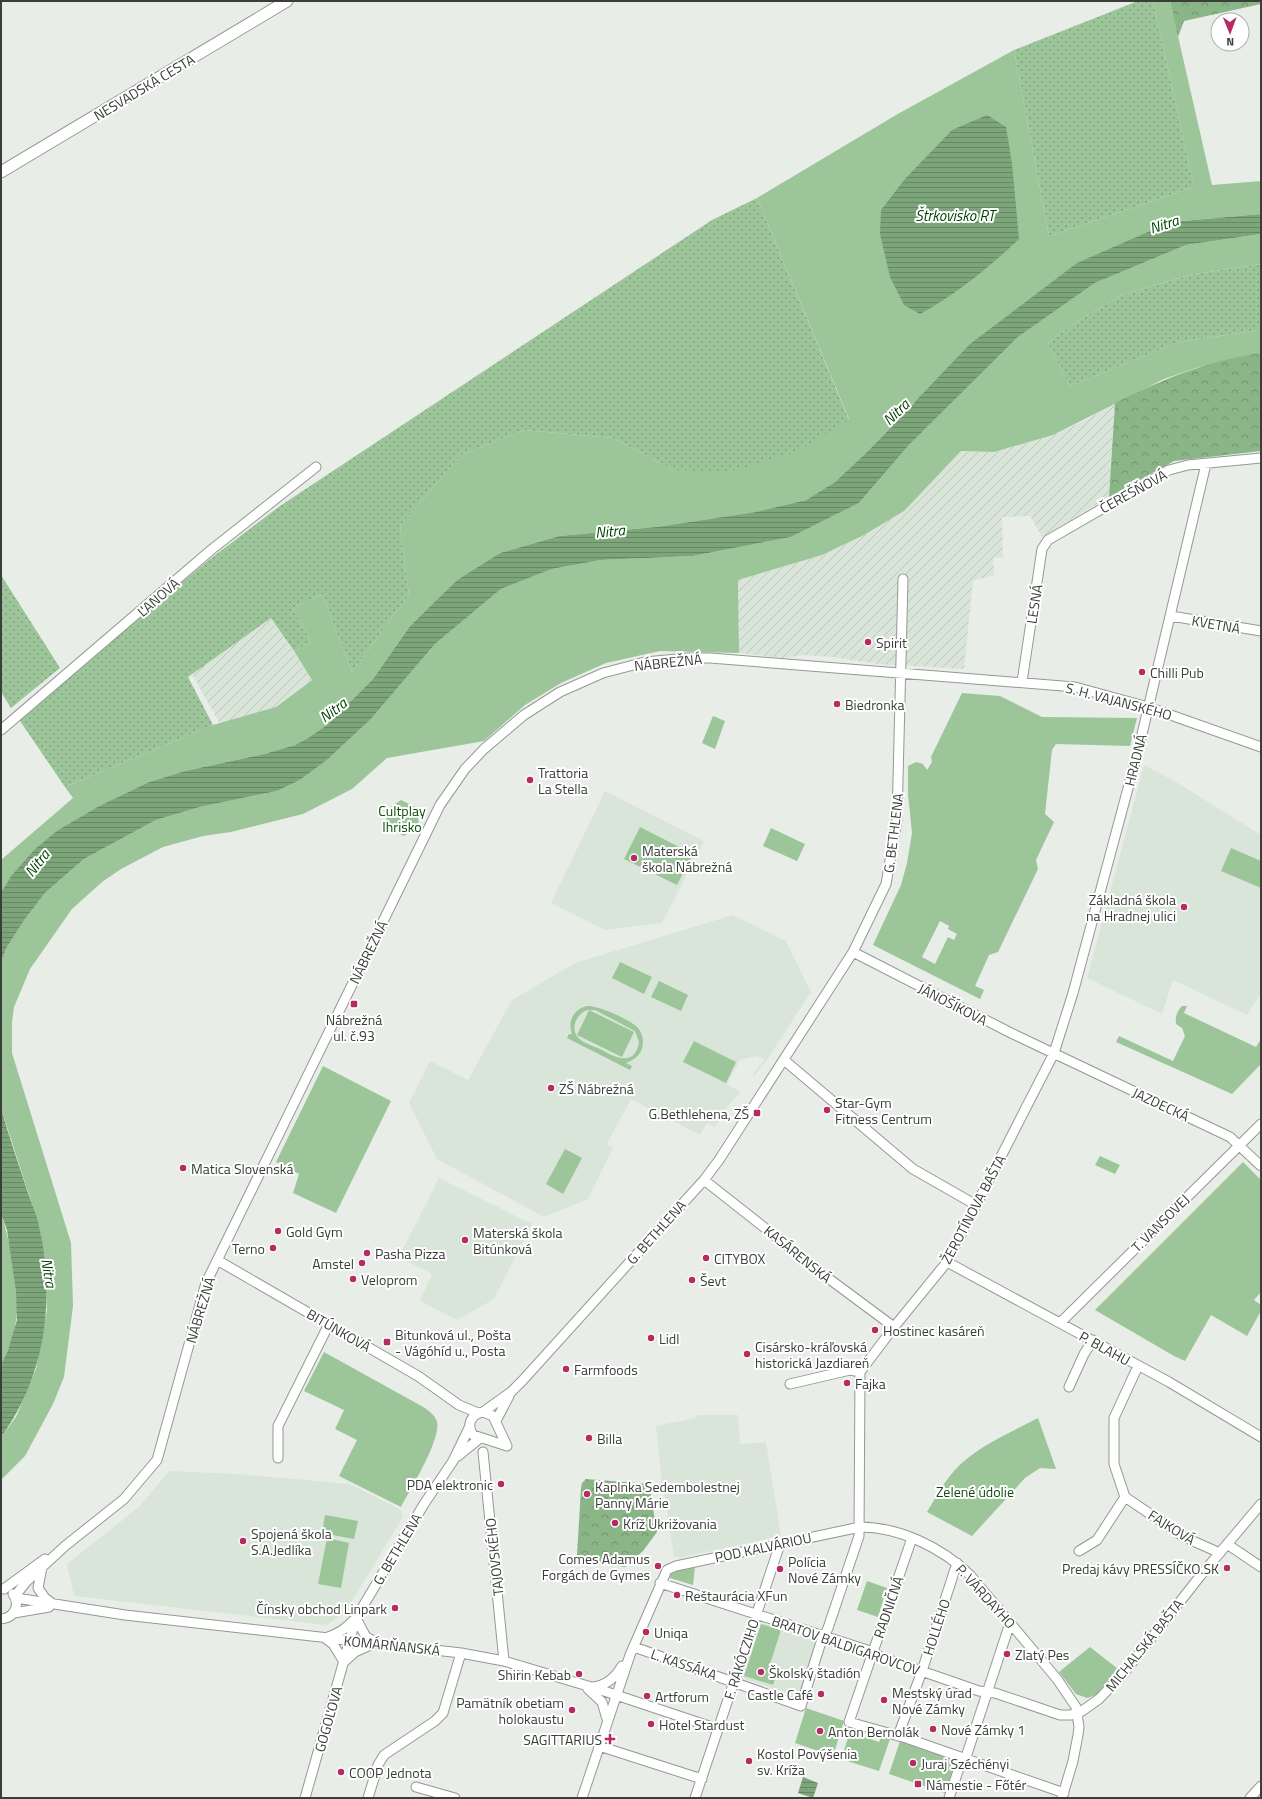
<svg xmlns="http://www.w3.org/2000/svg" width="1262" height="1799" font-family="'Titillium Web',sans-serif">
<defs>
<pattern id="industrial-furrows" width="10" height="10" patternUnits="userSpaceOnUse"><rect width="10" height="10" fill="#dae5d9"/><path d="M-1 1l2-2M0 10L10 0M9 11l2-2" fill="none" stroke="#bcc5bb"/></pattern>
<pattern id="forest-crowns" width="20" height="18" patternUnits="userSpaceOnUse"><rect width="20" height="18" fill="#8ab587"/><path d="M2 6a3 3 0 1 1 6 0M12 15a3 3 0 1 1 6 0" fill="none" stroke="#72946f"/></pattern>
<pattern id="garden-dots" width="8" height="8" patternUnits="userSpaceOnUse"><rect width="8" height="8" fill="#9cc599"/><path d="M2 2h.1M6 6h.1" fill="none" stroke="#80a17e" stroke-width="1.8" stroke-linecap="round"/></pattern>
<pattern id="water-rules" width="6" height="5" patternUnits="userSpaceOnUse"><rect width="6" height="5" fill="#7ca679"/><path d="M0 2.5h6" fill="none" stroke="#678864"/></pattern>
</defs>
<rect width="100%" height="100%" fill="#e8ede7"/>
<path fill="#dae5d9" d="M1144 765 1176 782 1261 835V993L1247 1015 1173 980 1162 1014 1087 978Z
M605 791 704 841 662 923 605 930 551 903Z
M733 915 786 941 811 992 767 1060 754 1076 752 1075 764 1060 757 1056 740 1060 727 1084 741 1092 725 1109 715 1127 707 1123 700 1135 631 1099 607 1144 613 1148 588 1199 544 1217 437 1159 409 1103 430 1061 468 1080 512 1000 575 963Z
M439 1178 532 1224 494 1299 457 1320 420 1301 432 1274 399 1257Z
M697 1415H738L740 1444 766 1442 781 1536 679 1558 674 1556 661 1475 656 1426 696 1418Z
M169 1471 237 1474 350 1484 401 1510 403 1517 346 1611 327 1625 74 1596 67 1564 139 1507Z
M762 1623 817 1641 798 1697 742 1678 760 1624Z"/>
<path fill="url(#industrial-furrows)" d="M1115 403 1109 497 1042 537 1030 516 1002 517 1003 557 993 558 994 575 973 581 964 669 879 664 832 657 803 655 784 658 739 653 738 580 822 555 864 535 904 511 961 451 994 452 1053 435 1086 420Z
M271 618 312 679 276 707 220 724 192 674Z"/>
<path fill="#9cc599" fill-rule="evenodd" d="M1153 1H1170L1212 185 1261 181V214L1171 222 913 403 868 451 835 482 806 500 757 512 656 527 559 536 500 553 457 580 410 626 373 679 327 725 308 738 295 745 264 754 185 771 149 782 99 806 58 830 1 893V860L73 798 65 787 213 725 276 707 312 680 294 651 311 642 293 608 322 594 352 672 409 595 400 526 461 455 524 430 613 438 673 470 849 419 757 198 896 115 1014 50 1049 236 1194 187Z
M1261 234V264L1189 275 1120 296 1070 326 1048 343 1070 386 1179 342 1261 330V353L1196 368 1164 379 1053 435 994 452 961 451 904 511 864 535 822 555 738 580 739 653 660 651 606 663 561 683 525 705 484 741 387 758 352 789 303 814 231 832 203 836 163 847 121 869 102 882 72 909 30 969 14 1007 12 1022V1053L71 1243 73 1306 64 1377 53 1404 25 1456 1 1480V1437L16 1417 36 1369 47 1310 46 1283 40 1229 1 1108V961L7 947 25 919 45 893 84 859 156 820 200 807 277 791 300 780 327 760 371 719 435 644 501 589 552 569 601 560 693 556 791 537 859 503 909 445 1018 337 1095 283 1186 245Z
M962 693 1000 696 1042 717 1137 718 1130 746 1056 744 1052 750 1045 814 1054 822 1036 860 1038 869 998 952 989 955 975 986 984 990 980 999 873 945 901 885 907 863 912 833 908 794V766L916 762 923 764 927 770 932 762 931 757ZM940 921 949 926 948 929 957 934 954 940 948 937 935 964 922 957Z
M713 716 725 721 715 749 702 743Z
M401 800 417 808 419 826 404 836 387 828 386 810Z
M640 827 693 854 677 885 624 859Z
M771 828 805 844 797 861 763 846Z
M1231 848 1261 861V888L1221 871Z
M620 962 652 977 644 994 612 978Z
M659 981 688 995 681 1011 651 997Z
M587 1006C598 1005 631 1020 638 1028 643 1034 644 1042 642 1049 639 1056 634 1060 626 1063L632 1066 630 1070 567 1038 569 1034H572C567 1021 574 1009 587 1006ZM587 1010H595L635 1031 639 1042C635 1068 614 1057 600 1049 594 1046 586 1044 581 1040 569 1031 575 1015 587 1010Z
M1182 1006H1187L1184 1013 1256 1047 1261 1039V1064L1232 1094 1116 1042 1119 1036 1173 1061 1185 1036 1182 1028 1176 1024C1175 1017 1177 1011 1182 1006Z
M589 1010 634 1032 622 1057 577 1035Z
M694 1041 736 1062 726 1083 683 1062Z
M323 1066 391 1101 336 1213 293 1193 299 1174 276 1162Z
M565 1149 582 1158 563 1194 546 1184Z
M1100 1156 1120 1165 1115 1174 1095 1165Z
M1243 1162 1261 1180V1292L1254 1300 1261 1305V1311L1247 1336 1211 1315 1185 1361 1174 1356 1095 1310Z
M1 1214C10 1240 21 1294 16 1321 14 1336 8 1351 1 1365Z
M324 1352 425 1408C430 1412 435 1415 437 1422 441 1440 410 1490 401 1507L339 1476 357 1440 335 1429 344 1410 304 1391Z
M1038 1418 1056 1469 1040 1468 1025 1478 972 1536 927 1512C935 1499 943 1483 954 1471 975 1447 1010 1433 1038 1418Z
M325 1515 358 1521 354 1539 322 1533Z
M327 1538 349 1543 341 1588 318 1584Z
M695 1567 693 1585 670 1578 671 1572Z
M867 1581 887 1588 878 1617 857 1610Z
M761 1624 781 1630 770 1664 779 1667 773 1685 744 1676Z
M1090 1647 1118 1669 1096 1695 1087 1698 1076 1694 1059 1672Z
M806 1708 844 1721 833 1756 795 1743Z
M852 1726 860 1729 858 1735 879 1742 882 1736 890 1739 879 1771 841 1759Z
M900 1741 956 1761 945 1793 889 1774Z"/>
<path fill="url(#forest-crowns)" d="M1170 1H1261V4L1184 21 1178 37Z
M1261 353V451L1174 461 1109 497 1115 403C1163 379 1207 361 1261 353Z
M586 1479 649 1484 657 1532 643 1551 625 1567 580 1559 577 1555 581 1488 582 1483Z"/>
<path fill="url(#garden-dots)" d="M1138 1H1153L1194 187 1049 236 1014 50Z
M757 198 849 420 794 453 731 471 673 470 613 438 524 430 461 455 400 526 409 595 352 672 322 594 293 608 311 642 294 651 271 618 188 677 213 725 65 787 18 718 210 559 280 506 712 220Z
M1261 264V330L1179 342 1070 386 1048 343 1070 326 1120 296 1189 275Z
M1 575 60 668 11 708 1 692Z"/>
<path fill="url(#water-rules)" d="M987 115 1006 127 1012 163 1019 239C988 268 958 293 920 314L904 305 890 277 880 234 881 210 905 179 952 130Z
M1261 214V234L1186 245 1095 283 1018 337 909 445 859 503 791 537 693 556 601 560 552 569 501 589 435 644 371 719 327 760 300 780 277 791 200 807 156 820 84 859 45 893 25 919 7 947 1 961V893L12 875 35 849 58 830 99 806 149 782 185 771 264 754 295 745 308 738 327 725 373 679 410 626 457 580 500 553 559 536 656 527 756 512 806 500 835 482 868 451 970 344 1077 263 1171 222Z
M1 1108C9 1137 19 1165 28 1193 32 1205 38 1218 40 1230 55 1302 45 1377 1 1437V1365L8 1350 17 1320 16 1291 7 1230 1 1214Z
M803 1777 818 1783 813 1798 798 1793Z"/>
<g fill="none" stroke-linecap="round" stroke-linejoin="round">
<g stroke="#949993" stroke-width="11">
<path id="minor" d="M1171 616 1261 631
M1022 682 1042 549 1048 540 1169 470 1188 465 1261 458
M1 730 211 550 316 467
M853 952 1011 1033 1230 1137 1261 1166
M784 1060 913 1169 976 1205
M704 1180 832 1281 894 1327
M217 1260 418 1376 459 1405 478 1413
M947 1262 1169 1382 1261 1437
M1060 1323 1261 1124
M1138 1366 1114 1418V1464L1125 1497 1184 1537 1220 1553
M790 1384 850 1370 860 1372
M1069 1387 1084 1354 1093 1340
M483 1412 511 1392 523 1380 704 1180 719 1160 853 952 886 884 897 820 903 579
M483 1412 493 1416 507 1446 473 1435C466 1425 471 1414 483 1412Z
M496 1421 509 1396
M483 1452 504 1661
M458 1456 480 1438
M278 1458V1426L329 1324
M912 1538 849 1722 906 1738 1064 1793
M1227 1544 1261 1567
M1079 1551 1097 1540 1125 1497
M42 1567 38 1588 45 1598 53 1604
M660 1583 867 1650 881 1657 979 1691 995 1693 1060 1715H1071L1082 1711 1099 1699 1123 1674 1201 1575 1261 1504
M4 1589 45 1559
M15 1596 26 1582 65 1546 124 1499 157 1460 206 1283 440 805 465 769 484 749 524 715 560 692 603 673 645 662 688 658H710L1075 687 1148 707 1261 747
M16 1598 125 1615 461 1653 504 1661 598 1689 718 1729
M14 1613 49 1607
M356 1618 366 1637 376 1642
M1 1619C14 1618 21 1605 13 1594
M328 1637C340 1633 346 1628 355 1619
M325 1638 333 1644 344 1662
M634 1647 801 1706 820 1645 828 1628 859 1536 860 1372 894 1327 947 1262 1054 1053 1073 993 1138 751 1206 464
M344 1662 355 1652 373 1644
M592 1687C606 1686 615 1678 622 1666
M588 1689 602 1702 607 1719
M898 1736 922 1671 957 1563
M599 1746 702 1779
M416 1787 455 1798
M305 1798 356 1618 424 1504 453 1461 469 1428
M368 1798 378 1765 384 1755 435 1721 443 1713 461 1653
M582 1798 630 1655 667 1570 676 1566 860 1527C900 1527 942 1548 970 1575L1057 1679 1076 1707 1079 1727 1078 1735 1073 1761 1062 1798
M695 1798 780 1544
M949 1798 959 1768 965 1760 1010 1623
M1250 1798 1261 1786"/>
</g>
<g stroke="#949993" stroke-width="13">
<path id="tertiary" d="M1 172 287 1"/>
</g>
<use href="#minor" stroke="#fff" stroke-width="9"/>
<use href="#tertiary" stroke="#fff" stroke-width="11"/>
</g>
<g fill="#b72b63" stroke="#fff" stroke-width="1.5">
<circle cx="868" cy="642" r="4"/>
<circle cx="1142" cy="672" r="4"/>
<circle cx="837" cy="704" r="4"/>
<circle cx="530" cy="780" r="4"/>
<circle cx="634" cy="858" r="4"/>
<circle cx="1184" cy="907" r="4"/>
<rect x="350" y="1000" width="8" height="8" rx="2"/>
<circle cx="551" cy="1088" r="4"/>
<circle cx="827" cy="1110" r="4"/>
<rect x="753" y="1109" width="8" height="8" rx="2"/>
<circle cx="183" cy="1168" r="4"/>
<circle cx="278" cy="1231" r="4"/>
<circle cx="465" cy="1240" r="4"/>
<circle cx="273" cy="1248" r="4"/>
<circle cx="367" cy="1253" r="4"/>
<circle cx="706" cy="1258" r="4"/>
<circle cx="362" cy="1263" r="4"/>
<circle cx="353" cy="1279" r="4"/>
<circle cx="692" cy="1280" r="4"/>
<circle cx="875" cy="1330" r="4"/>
<circle cx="651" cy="1338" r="4"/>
<rect x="383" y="1338" width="8" height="8" rx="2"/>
<circle cx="747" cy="1354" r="4"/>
<circle cx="566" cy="1369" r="4"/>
<circle cx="847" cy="1383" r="4"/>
<circle cx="589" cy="1438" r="4"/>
<circle cx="501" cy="1484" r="4"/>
<circle cx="587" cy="1494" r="4"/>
<circle cx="615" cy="1523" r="4"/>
<circle cx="243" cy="1541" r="4"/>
<circle cx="658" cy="1566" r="4"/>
<circle cx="1227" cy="1568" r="4"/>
<circle cx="780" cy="1569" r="4"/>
<circle cx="677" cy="1595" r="4"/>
<circle cx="395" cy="1608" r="4"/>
<circle cx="646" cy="1632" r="4"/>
<circle cx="1007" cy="1654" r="4"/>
<circle cx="761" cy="1672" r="4"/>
<circle cx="579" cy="1674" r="4"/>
<circle cx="821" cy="1694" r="4"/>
<circle cx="647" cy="1696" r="4"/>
<circle cx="884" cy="1700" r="4"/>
<circle cx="572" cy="1710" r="4"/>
<circle cx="651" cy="1724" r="4"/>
<circle cx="933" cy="1729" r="4"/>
<circle cx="820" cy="1731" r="4"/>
<path d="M608 1733h4v4h4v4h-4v4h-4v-4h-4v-4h4z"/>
<circle cx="749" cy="1761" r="4"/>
<circle cx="913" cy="1763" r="4"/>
<circle cx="341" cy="1772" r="4"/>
<rect x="914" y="1780" width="8" height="8" rx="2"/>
</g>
<g text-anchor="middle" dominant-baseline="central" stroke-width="4" stroke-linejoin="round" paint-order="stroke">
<g font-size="14" fill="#3a3d3a" stroke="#fff">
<text transform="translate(144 87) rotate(-31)">NESVADSKÁ CESTA</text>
<text transform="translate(1133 491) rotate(-29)">ČEREŠŇOVÁ</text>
<text transform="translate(158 597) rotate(-41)">ĽANOVÁ</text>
<text transform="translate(1034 604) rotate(-81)">LESNÁ</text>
<text transform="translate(1216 624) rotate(10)">KVETNÁ</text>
<text transform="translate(668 662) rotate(-6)">NÁBREŽNÁ</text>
<text transform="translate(1119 701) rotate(15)">S. H. VAJANSKÉHO</text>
<text transform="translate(1135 760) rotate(-76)">HRADNÁ</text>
<text transform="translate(893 833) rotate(-83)">G. BETHLENA</text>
<text transform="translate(368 952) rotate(-64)">NÁBREŽNÁ</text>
<text transform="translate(953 1004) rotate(27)">JÁNOŠÍKOVA</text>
<text transform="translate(1161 1104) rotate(25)">JAZDECKÁ</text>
<text transform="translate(973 1209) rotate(-62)">ŽEROTÍNOVA BAŠTA</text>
<text transform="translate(1160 1223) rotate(-45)">T. VANSOVEJ</text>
<text transform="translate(656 1232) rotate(-48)">G. BETHLENA</text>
<text transform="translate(798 1254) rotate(39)">KASÁRENSKÁ</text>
<text transform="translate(200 1310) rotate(-73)">NÁBREŽNÁ</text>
<text transform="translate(339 1330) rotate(30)">BITÚNKOVÁ</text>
<text transform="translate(1105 1348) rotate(29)">P. BLAHU</text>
<text transform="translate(1172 1527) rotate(32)">FAJKOVÁ</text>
<text transform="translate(763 1547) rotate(-12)">POD KALVÁRIOU</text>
<text transform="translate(397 1549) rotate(-59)">G. BETHLENA</text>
<text transform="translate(494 1557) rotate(-96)">TAJOVSKÉHO</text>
<text transform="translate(986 1596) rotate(48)">P. VÁRDAYHO</text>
<text transform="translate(888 1607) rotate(-71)">RADNIČNÁ</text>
<text transform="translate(936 1627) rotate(-72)">HOLLÉHO</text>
<text transform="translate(392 1645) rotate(6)">KOMÁRŇANSKÁ</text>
<text transform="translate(846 1645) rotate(19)">BRATOV BALDIGAROVCOV</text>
<text transform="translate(1144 1645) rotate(-51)">MICHALSKÁ BAŠTA</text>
<text transform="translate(741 1659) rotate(-72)">F. RÁKÓCZIHO</text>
<text transform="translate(684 1664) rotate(19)">L. KASSÁKA</text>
<text transform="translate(328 1719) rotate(-74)">GOGOĽOVA</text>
</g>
<g font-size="14" fill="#3a3d3a" stroke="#fff" text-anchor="start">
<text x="876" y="642">Spirit</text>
<text x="1150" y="672">Chilli Pub</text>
<text x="845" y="704">Biedronka</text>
<text x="538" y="772">Trattoria<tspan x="538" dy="16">La Stella</tspan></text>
<text x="642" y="850">Materská<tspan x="642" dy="16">škola Nábrežná</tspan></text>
<text x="1176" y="899" text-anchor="end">Základná škola<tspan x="1176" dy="16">na Hradnej ulici</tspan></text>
<text x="354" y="1019" text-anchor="middle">Nábrežná<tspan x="354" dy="16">ul. č.93</tspan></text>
<text x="559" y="1088">ZŠ Nábrežná</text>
<text x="835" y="1102">Star-Gym<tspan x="835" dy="16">Fitness Centrum</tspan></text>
<text x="749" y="1113" text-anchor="end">G.Bethlehena, ZŠ</text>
<text x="191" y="1168">Matica Slovenská</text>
<text x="286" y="1231">Gold Gym</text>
<text x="473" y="1232">Materská škola<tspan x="473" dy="16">Bitúnková</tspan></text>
<text x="265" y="1248" text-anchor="end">Terno</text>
<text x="375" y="1253">Pasha Pizza</text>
<text x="714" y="1258">CITYBOX</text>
<text x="354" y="1263" text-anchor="end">Amstel</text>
<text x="361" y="1279">Veloprom</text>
<text x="700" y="1280">Ševt</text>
<text x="883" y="1330">Hostinec kasáreň</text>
<text x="395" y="1334">Bitunková ul., Pošta<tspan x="395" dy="16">- Vágóhíd u., Posta</tspan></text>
<text x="659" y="1338">Lidl</text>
<text x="755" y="1346">Cisársko-kráľovská<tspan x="755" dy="16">historická Jazdiareň</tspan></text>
<text x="574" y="1369">Farmfoods</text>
<text x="855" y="1383">Fajka</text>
<text x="597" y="1438">Billa</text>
<text x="493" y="1484" text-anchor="end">PDA elektronic</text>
<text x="595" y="1486">Kaplnka Sedembolestnej<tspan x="595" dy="16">Panny Márie</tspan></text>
<text x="623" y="1523">Kríž Ukrižovania</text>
<text x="251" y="1533">Spojená škola<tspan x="251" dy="16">S.A.Jedlíka</tspan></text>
<text x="650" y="1558" text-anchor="end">Comes Adamus<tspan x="650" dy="16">Forgách de Gymes</tspan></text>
<text x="788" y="1561">Polícia<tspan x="788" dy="16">Nové Zámky</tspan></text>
<text x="1219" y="1568" text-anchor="end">Predaj kávy PRESSÍČKO.SK</text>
<text x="685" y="1595">Reštaurácia XFun</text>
<text x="387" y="1608" text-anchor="end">Čínsky obchod Linpark</text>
<text x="654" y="1632">Uniqa</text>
<text x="1015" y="1654">Zlatý Pes</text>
<text x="769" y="1672">Školský štadión</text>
<text x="571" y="1674" text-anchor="end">Shirin Kebab</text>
<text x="892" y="1692">Mestský úrad<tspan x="892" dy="16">Nové Zámky</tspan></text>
<text x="813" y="1694" text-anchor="end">Castle Café</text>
<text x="655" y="1696">Artforum</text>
<text x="564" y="1702" text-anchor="end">Pamätník obetiam<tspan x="564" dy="16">holokaustu</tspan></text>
<text x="659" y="1724">Hotel Stardust</text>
<text x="941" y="1729">Nové Zámky 1</text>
<text x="828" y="1731">Anton Bernolák</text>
<text x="602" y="1739" text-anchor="end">SAGITTARIUS</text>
<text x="757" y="1753">Kostol Povýšenia<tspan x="757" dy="16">sv. Kríža</tspan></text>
<text x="921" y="1763">Juraj Széchényi</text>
<text x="349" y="1772">COOP Jednota</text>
<text x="926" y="1784">Námestie - Főtér</text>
</g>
<g font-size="14" fill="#0d4a0d" stroke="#fff">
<text x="402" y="810">Cultplay<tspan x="402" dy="16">Ihrisko</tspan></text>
<text x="975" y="1491">Zelené údolie</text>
</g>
<g font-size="15" font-style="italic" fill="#004102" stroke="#fff">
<text x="955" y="215">Štrkovisko RT</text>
<text transform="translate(1164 224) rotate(-18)">Nitra</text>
<text transform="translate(896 412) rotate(-44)">Nitra</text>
<text transform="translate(610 531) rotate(-5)">Nitra</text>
<text transform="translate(333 710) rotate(-37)">Nitra</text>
<text transform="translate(37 863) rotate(-52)">Nitra</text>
<text transform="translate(49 1273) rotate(80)">Nitra</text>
</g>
</g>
<rect width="1262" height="1799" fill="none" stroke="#3a3d3a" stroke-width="4"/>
<g transform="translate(1230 32) rotate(179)"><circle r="19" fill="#ffffff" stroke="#b0b1b0"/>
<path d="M0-3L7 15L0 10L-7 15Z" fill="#b72b63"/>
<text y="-6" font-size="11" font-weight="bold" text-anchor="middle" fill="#3a3d3a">N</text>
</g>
</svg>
